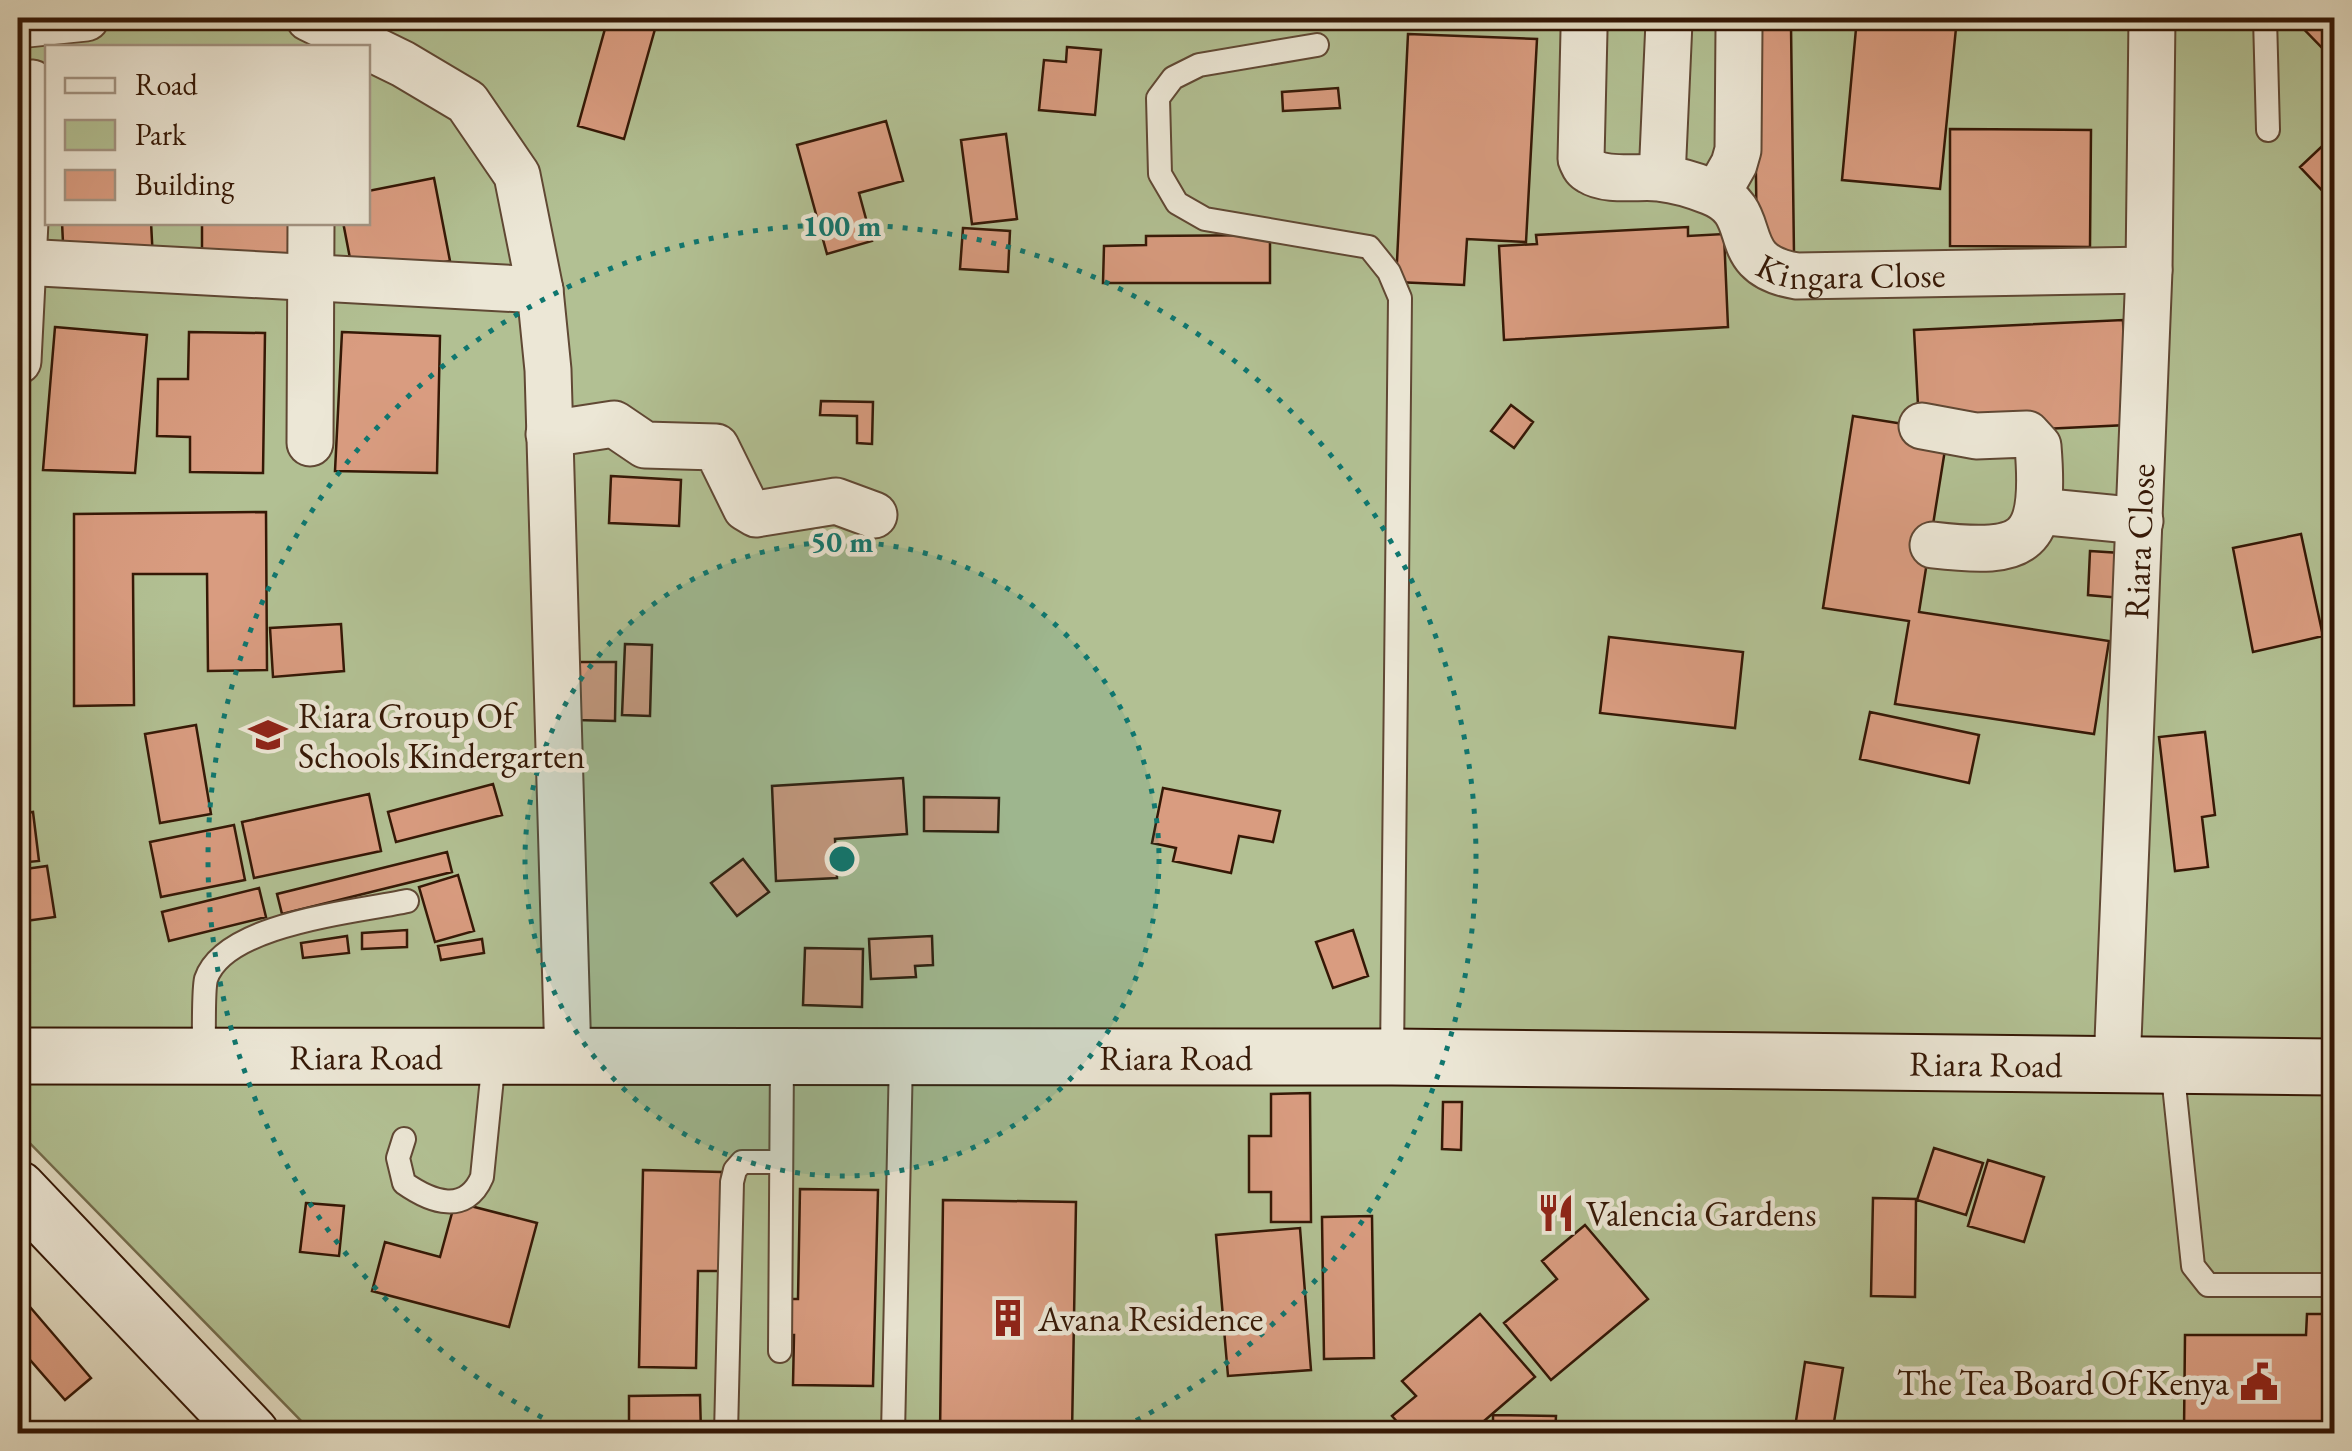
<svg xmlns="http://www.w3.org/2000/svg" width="2352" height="1451" font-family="'EB Garamond',serif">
<rect width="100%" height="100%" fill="#e1dac0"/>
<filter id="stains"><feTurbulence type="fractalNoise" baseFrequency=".002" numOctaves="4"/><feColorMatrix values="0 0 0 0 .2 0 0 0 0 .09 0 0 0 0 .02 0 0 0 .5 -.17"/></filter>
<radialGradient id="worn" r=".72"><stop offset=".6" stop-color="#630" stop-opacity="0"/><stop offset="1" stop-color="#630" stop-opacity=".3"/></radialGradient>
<path fill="#b2c093" stroke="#746c4c" stroke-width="2.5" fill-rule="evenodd" d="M18 18H2334V1433H313L18 1131ZM48 48H368V222H48Z"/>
<path fill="#d99c80" stroke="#351806" stroke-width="2.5" d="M608 18H639L657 22 624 139 578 126Z
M1424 18H1593L1424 21Z
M1857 18H1957L1940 189 1842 180Z
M2293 18H2334V84L2324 50Z
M1791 26 1794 255H1757L1754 27Z
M1408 34 1537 39 1526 242 1467 239 1464 285 1396 282Z
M1067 47 1101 50 1095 115 1039 110 1044 60 1066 62Z
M1338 88 1340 108 1283 111 1282 92Z
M886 121 903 181 859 193 872 241 827 254 797 145Z
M1950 129 2091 130 2090 247 1950 246Z
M1006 134 1017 219 972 224 961 140Z
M2334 135V203L2300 167Z
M434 178 450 261 354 279 343 222H368V191Z
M62 222H151L153 260 64 264Z
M202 222H294V265L202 266Z
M1688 227V236L1724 234 1728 327 1504 340 1499 246 1537 244 1536 235Z
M963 228 1010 231 1008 272 960 269Z
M1270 235V283H1103L1104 246 1146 245V236Z
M2123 320 2127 425 1978 432 1919 424 1914 330Z
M55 327 147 335 135 473 43 470Z
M189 332 265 333 263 473 190 472V437L157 436 158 379H188Z
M342 332 440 336 437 473 335 471Z
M821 401 873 402 872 444 857 443V416L820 415Z
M1511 405 1533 422 1514 448 1491 431Z
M1853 416 1948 431 1919 612 2109 641 2094 734 1895 704 1909 621 1823 608Z
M611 476 681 480 679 526 609 523Z
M266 512 267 670 208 671 207 574H133L134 705 74 706V514Z
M2301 534 2323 636 2253 652 2233 548Z
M2090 551 2136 554 2133 599 2088 595Z
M341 624 344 671 273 677 270 628Z
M1609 637 1743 652 1735 728 1600 713Z
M625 644 652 645 650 716 622 715Z
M576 662H616L615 721 576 720Z
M1870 712 1979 735 1969 783 1860 759Z
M196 725 211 814 160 823 145 734Z
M2205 732 2215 815 2202 817 2208 867 2175 871 2159 737Z
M903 778 907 834 835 839 837 878 776 881 772 786Z
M493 784 502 815 396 842 388 812Z
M1163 788 1280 811 1273 842 1239 836 1231 873 1173 861 1176 848 1152 843Z
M369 794 381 851 254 878 242 822Z
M924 797 999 798 998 832 924 831Z
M33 812 39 861 18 863V814Z
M234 825 245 880 161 897 150 842Z
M447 852 452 872 282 914 277 894Z
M743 859 769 892 737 916 711 883Z
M47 866 55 917 18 922V870Z
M458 875 474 931 435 942 419 887Z
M259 888 266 917 169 941 162 912Z
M407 930V947L362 949V933Z
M1353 930 1368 976 1333 988 1316 942Z
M347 936 349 953 303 958 301 943Z
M932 936 933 965 915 966 916 977 871 979 869 939Z
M482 939 484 953 441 960 438 946Z
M805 948 863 949 862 1007 803 1005Z
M1310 1093 1311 1222H1271V1192H1249V1136H1271V1094Z
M1443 1102H1462L1461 1150 1442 1149Z
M1934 1148 1983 1163 1966 1215 1917 1200Z
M1988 1160 2044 1177 2024 1242 1968 1226Z
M643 1170 722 1172 721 1271H698L696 1368 639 1367Z
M800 1189 878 1190 873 1386 793 1385 794 1335H781L782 1299H798Z
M1873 1198 1916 1199 1915 1297 1871 1296Z
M943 1200 1076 1202 1072 1434H940Z
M455 1202 537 1223 509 1327 372 1291 385 1242 440 1257Z
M306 1203 344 1206 339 1256 300 1252Z
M1372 1216 1374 1358 1324 1359 1322 1217Z
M1585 1225 1648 1299 1551 1380 1504 1323 1557 1279 1542 1261Z
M1300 1228 1311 1370 1228 1376 1216 1235Z
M18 1293 91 1378 65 1400 18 1346Z
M1480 1314 1535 1377 1469 1434H1448L1441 1425 1432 1434H1408L1392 1416 1416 1396 1402 1381Z
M2307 1314H2334V1434L2184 1430 2185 1335H2306Z
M1805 1362 1843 1368 1832 1434H1794Z
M700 1395 701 1434H629V1396Z
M1493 1415 1556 1416 1555 1434H1493Z"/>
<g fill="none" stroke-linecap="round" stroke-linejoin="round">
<g stroke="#604834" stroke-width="26">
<path id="lane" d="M2265 18 2268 130
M1317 45 1199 65 1173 78 1158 98 1160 174 1177 203 1205 219 1369 247 1389 272 1400 298 1392 1057
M204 1056C204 1040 203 991 206 979 225 923 357 912 407 901
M2172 1066 2193 1266 2208 1285H2334
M404 1139 398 1158 404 1183C431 1202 466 1215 482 1177L494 1058
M780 1351 782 1057
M726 1434 732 1182 735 1170 742 1162H781
M893 1434 901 1057"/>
</g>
<g stroke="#604834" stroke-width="49">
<g id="street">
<path d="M309 18 403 64 467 102 517 175 540 290"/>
<path d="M18 25 86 18"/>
<path id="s1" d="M1584 31 1581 159C1584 165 1584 168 1590 171 1607 182 1639 176 1659 178 1677 180 1694 185 1711 192 1765 213 1723 264 1797 276L2149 270"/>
<path d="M1662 178 1669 22"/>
<path d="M1717 194 1734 164 1738 150 1739 29"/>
<path d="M22 262 540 290 548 370 568 1058"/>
<path d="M18 361 32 83"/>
<path d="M1922 426 1976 436 2027 434 2038 446C2046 544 2028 556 1933 545"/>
<path d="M549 434 614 424 645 445 716 447 746 508 756 514 836 501 874 515"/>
<path d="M310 443 311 222"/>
<path d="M2038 511 2140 521"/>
<path id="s2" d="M2117 1066 2149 270 2152 18"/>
</g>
</g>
<g stroke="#351806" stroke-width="59">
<g id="secondary">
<path id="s3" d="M18 1056 1392 1057 2334 1067"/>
<path d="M18 1189 251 1434"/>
</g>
</g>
<use href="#lane" stroke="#ece7d6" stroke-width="22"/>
<use href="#street" stroke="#ece7d6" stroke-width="45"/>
<use href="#secondary" stroke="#ece7d6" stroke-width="55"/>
</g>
<circle cx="842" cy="859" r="317" fill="#0f766e" fill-opacity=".12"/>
<g fill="none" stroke="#0f766e" stroke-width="5" stroke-dasharray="5 10">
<circle cx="842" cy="859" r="317"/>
<path d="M569 1431A634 634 0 1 1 1115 1431"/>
</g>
<defs>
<g id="school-bare" transform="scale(3)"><path d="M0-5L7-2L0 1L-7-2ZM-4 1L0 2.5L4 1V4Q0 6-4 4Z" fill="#8f2418" stroke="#ece7d6" stroke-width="2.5" paint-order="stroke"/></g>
<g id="restaurant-bare" transform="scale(3)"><path d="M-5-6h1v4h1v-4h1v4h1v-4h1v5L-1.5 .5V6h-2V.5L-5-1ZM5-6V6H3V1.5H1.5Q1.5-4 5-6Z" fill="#8f2418" stroke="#ece7d6" stroke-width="2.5" paint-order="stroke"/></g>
<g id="building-bare" transform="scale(3)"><path d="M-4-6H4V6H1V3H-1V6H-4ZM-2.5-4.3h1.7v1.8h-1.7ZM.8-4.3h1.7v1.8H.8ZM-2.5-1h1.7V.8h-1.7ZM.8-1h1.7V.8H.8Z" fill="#8f2418" stroke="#ece7d6" stroke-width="2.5" paint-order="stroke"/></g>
<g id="civic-bare" transform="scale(3)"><path d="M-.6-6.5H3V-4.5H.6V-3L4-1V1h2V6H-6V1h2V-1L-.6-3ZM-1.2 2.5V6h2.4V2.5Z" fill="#8f2418" stroke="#ece7d6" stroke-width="2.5" paint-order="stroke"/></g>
</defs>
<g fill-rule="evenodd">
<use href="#school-bare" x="268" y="735"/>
<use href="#restaurant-bare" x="1556" y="1213"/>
<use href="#building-bare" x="1008" y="1318"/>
<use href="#civic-bare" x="2259" y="1382"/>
</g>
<g text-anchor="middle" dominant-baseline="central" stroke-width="9" stroke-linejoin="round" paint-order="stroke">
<g font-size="35" fill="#351806" stroke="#ece7d6">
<text stroke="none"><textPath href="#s1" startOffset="450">Kingara Close</textPath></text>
<text stroke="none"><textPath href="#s2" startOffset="525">Riara Close</textPath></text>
<text stroke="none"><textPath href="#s3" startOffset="348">Riara Road</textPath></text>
<text stroke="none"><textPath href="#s3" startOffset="1158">Riara Road</textPath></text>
<text stroke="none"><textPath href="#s3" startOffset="1968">Riara Road</textPath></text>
</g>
<g font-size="35" fill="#351806" stroke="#ece7d6" text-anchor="start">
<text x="298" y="715">Riara Group Of<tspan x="298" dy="40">Schools Kindergarten</tspan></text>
<text x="1586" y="1213">Valencia Gardens</text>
<text x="1038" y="1318">Avana Residence</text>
<text x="2229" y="1382" text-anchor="end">The Tea Board Of Kenya</text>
</g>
</g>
<circle cx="842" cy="859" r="15" fill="#0f766e" stroke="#ece7d6" stroke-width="5"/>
<g font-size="30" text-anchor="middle" font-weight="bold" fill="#0f766e" stroke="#ece7d6" stroke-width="9" stroke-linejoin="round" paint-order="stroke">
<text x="842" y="236">100 m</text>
<text x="842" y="552">50 m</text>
</g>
<rect width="2352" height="1451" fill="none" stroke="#e1dac0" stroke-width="60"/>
<rect x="20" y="20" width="2312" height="1411" fill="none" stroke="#351806" stroke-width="5"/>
<rect x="30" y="30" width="2292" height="1391" fill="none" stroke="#351806" stroke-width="2.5"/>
<rect x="45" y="45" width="325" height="180" fill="#ece7d6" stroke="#a39483" stroke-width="2.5"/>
<rect x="65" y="78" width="50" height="15" fill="#ece7d6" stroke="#a39483" stroke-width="2.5"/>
<text x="135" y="95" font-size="30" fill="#351806">Road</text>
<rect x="65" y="120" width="50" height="30" fill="#b2c093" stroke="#a39483" stroke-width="2.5"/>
<text x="135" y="145" font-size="30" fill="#351806">Park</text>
<rect x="65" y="170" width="50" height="30" fill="#d99c80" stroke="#a39483" stroke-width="2.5"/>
<text x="135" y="195" font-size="30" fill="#351806">Building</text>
<rect width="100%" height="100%" filter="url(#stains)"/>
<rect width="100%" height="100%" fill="url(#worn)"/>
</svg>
